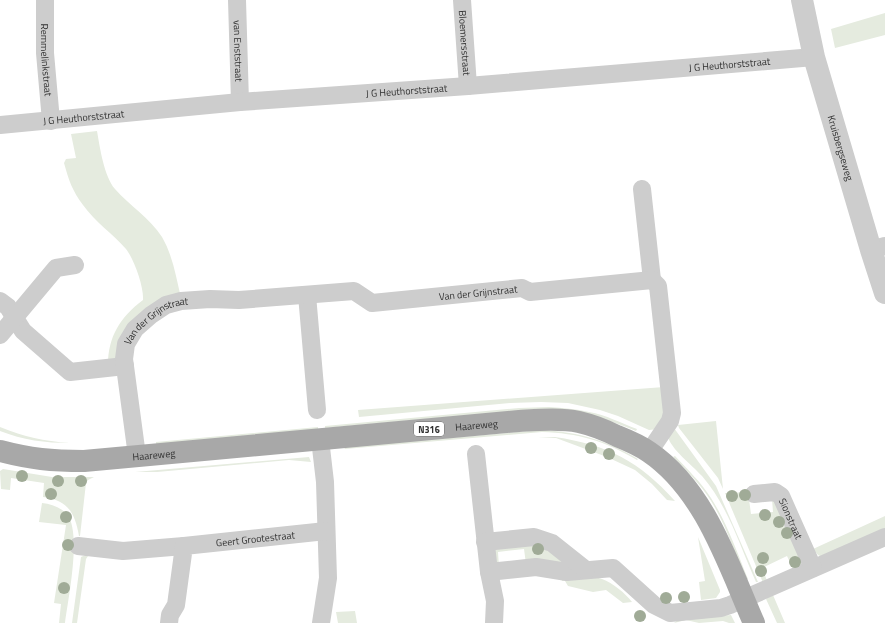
<svg xmlns="http://www.w3.org/2000/svg" width="885" height="623" font-family="'Titillium Web',sans-serif">
<rect width="100%" height="100%" fill="#fff"/>
<path fill="#e5ebdf" d="M885 13V35L835 48 831 29Z
M97 131C100 148 104 176 115 189 130 206 150 218 162 237 173 256 176 277 181 298L168 301 120 359 108 365C108 337 120 317 143 300 144 287 134 259 126 249 112 233 95 222 83 205 72 190 69 181 64 163L66 159 76 158 71 134Z
M664 387 667 412 658 429 649 430 618 416 600 410 568 403 541 402 510 403 359 417 358 410Z
M549 407C563 408 576 409 589 412 606 415 621 423 637 429L636 431C600 416 577 410 537 409L325 428V426L519 408Z
M716 421 723 489 718 478 679 428 678 425Z
M0 427C25 437 43 441 70 443 45 443 23 440 0 431Z
M318 427V429L156 444V442Z
M674 428 716 486 758 582H756C740 546 728 506 702 476 692 465 671 449 668 437Z
M541 430C579 432 606 440 638 459L637 460C605 441 578 433 542 432L345 449 344 447Z
M555 437C608 445 639 461 675 501L667 500 652 484 635 470 607 457 556 438H538Z
M675 456C687 469 701 482 711 498 727 523 737 552 748 579L746 580C735 553 726 525 711 501 701 485 687 471 673 457Z
M309 457 311 462 289 460 157 472H135Z
M3 469 52 477H94L88 480 86 483 80 536H79C75 513 68 500 43 497L44 483 11 478 10 490 1 489 0 471Z
M748 492 751 514 773 512 772 499H776L802 561 800 565 794 571 787 556 762 568 768 583 764 585 725 493Z
M42 503C51 504 60 507 67 514 82 533 68 599 65 623H59L61 604 54 603 66 525 39 522Z
M885 516V531L822 557 818 555 813 549Z
M698 537 720 590V592L716 598 701 600 699 582 705 581Z
M532 542 572 564H526L524 549 498 552 499 567H496L494 549Z
M90 553 86 559 77 623H72L81 557Z
M561 577C573 577 592 575 602 579 613 583 625 593 632 602L623 603 606 590 593 592 568 586 565 581H562Z
M773 595 785 623H777L766 599Z
M355 611 357 623H338L336 612Z
M731 615 735 623H729L723 621 699 623 686 620 674 623 679 619Z"/>
<g fill="none" stroke-linecap="round" stroke-linejoin="round">
<g stroke="#cdcdcd" stroke-width="18">
<path id="s1" d="M45 0V53L51 121"/>
<path id="s2" d="M237 0 240 102"/>
<path id="s3" d="M462 0 468 86"/>
<path id="s4" d="M0 125 240 102 468 86 814 57"/>
<path d="M642 189 652 280"/>
<path d="M871 250 885 246"/>
<path d="M307 295 317 410"/>
<path d="M0 301 8 307 23 331 70 372 125 366"/>
<path d="M0 335 56 268 75 265"/>
<path d="M320 439 325 482 328 578 321 623"/>
<path d="M476 454 489 572 536 567 567 572 613 568 654 605 670 613 721 608 730 605 885 537"/>
<path id="s5" d="M137 456 124 359 126 344 135 329 151 315 166 305 181 301 210 299 239 300 354 291 372 303 522 288 530 292 652 280 658 286 672 413 670 421 649 452"/>
<path id="s6" d="M754 494 775 492 781 496 813 568"/>
<path d="M485 542 534 537 552 543 586 570"/>
<path d="M78 546 123 551 184 546"/>
<path d="M489 572 495 601 494 623"/>
<path id="s7" d="M169 623 170 615 176 605 184 546 326 531"/>
</g>
<path stroke="#cdcdcd" stroke-width="22" id="s8" d="M802 0 814 57 871 250 885 293"/>
<path stroke="#a8a8a8" stroke-width="22" id="s9" d="M0 451C30 459 52 461 84 461L519 421C538 420 560 418 579 422 592 425 605 430 617 436 627 440 639 445 649 452 705 490 728 564 754 623"/>
</g>
<g fill="#a0ab97">
<circle cx="591" cy="448" r="6"/>
<circle cx="609" cy="454" r="6"/>
<circle cx="22" cy="476" r="6"/>
<circle cx="58" cy="481" r="6"/>
<circle cx="81" cy="481" r="6"/>
<circle cx="51" cy="494" r="6"/>
<circle cx="745" cy="495" r="6"/>
<circle cx="732" cy="496" r="6"/>
<circle cx="765" cy="515" r="6"/>
<circle cx="66" cy="517" r="6"/>
<circle cx="779" cy="522" r="6"/>
<circle cx="787" cy="533" r="6"/>
<circle cx="68" cy="545" r="6"/>
<circle cx="538" cy="549" r="6"/>
<circle cx="763" cy="558" r="6"/>
<circle cx="795" cy="562" r="6"/>
<circle cx="761" cy="571" r="6"/>
<circle cx="64" cy="588" r="6"/>
<circle cx="684" cy="597" r="6"/>
<circle cx="666" cy="598" r="6"/>
<circle cx="640" cy="616" r="6"/>
</g>
<g text-anchor="middle" dominant-baseline="central" stroke-width="4" stroke-linejoin="round" paint-order="stroke">
<rect fill="#fff" stroke="#6e6e6e" stroke-width="1" x="414" y="422" width="30" height="14" rx="3"/>
<g font-size="9" font-weight="bold" fill="#303030">
<text x="429" y="429">N316</text>
</g>
<g font-size="10" fill="#303030" stroke="#fff">
<text stroke="none"><textPath href="#s3" startOffset="43">Bloemersstraat</textPath></text>
<text stroke="none"><textPath href="#s2" startOffset="51">van Enststraat</textPath></text>
<text stroke="none"><textPath href="#s1" startOffset="60">Remmelinkstraat</textPath></text>
<text stroke="none"><textPath href="#s4" startOffset="732">J G Heuthorststraat</textPath></text>
<text stroke="none"><textPath href="#s4" startOffset="408">J G Heuthorststraat</textPath></text>
<text stroke="none"><textPath href="#s4" startOffset="84">J G Heuthorststraat</textPath></text>
<text stroke="none"><textPath href="#s8" startOffset="153">Kruisbergseweg</textPath></text>
<text stroke="none"><textPath href="#s5" startOffset="487">Van der Grijnstraat</textPath></text>
<text stroke="none"><textPath href="#s5" startOffset="153">Van der Grijnstraat</textPath></text>
<text stroke="none"><textPath href="#s9" startOffset="479">Haareweg</textPath></text>
<text stroke="none"><textPath href="#s9" startOffset="155">Haareweg</textPath></text>
<text stroke="none"><textPath href="#s6" startOffset="53">Sionstraat</textPath></text>
<text stroke="none"><textPath href="#s7" startOffset="151">Geert Grootestraat</textPath></text>
</g>
</g>
</svg>
